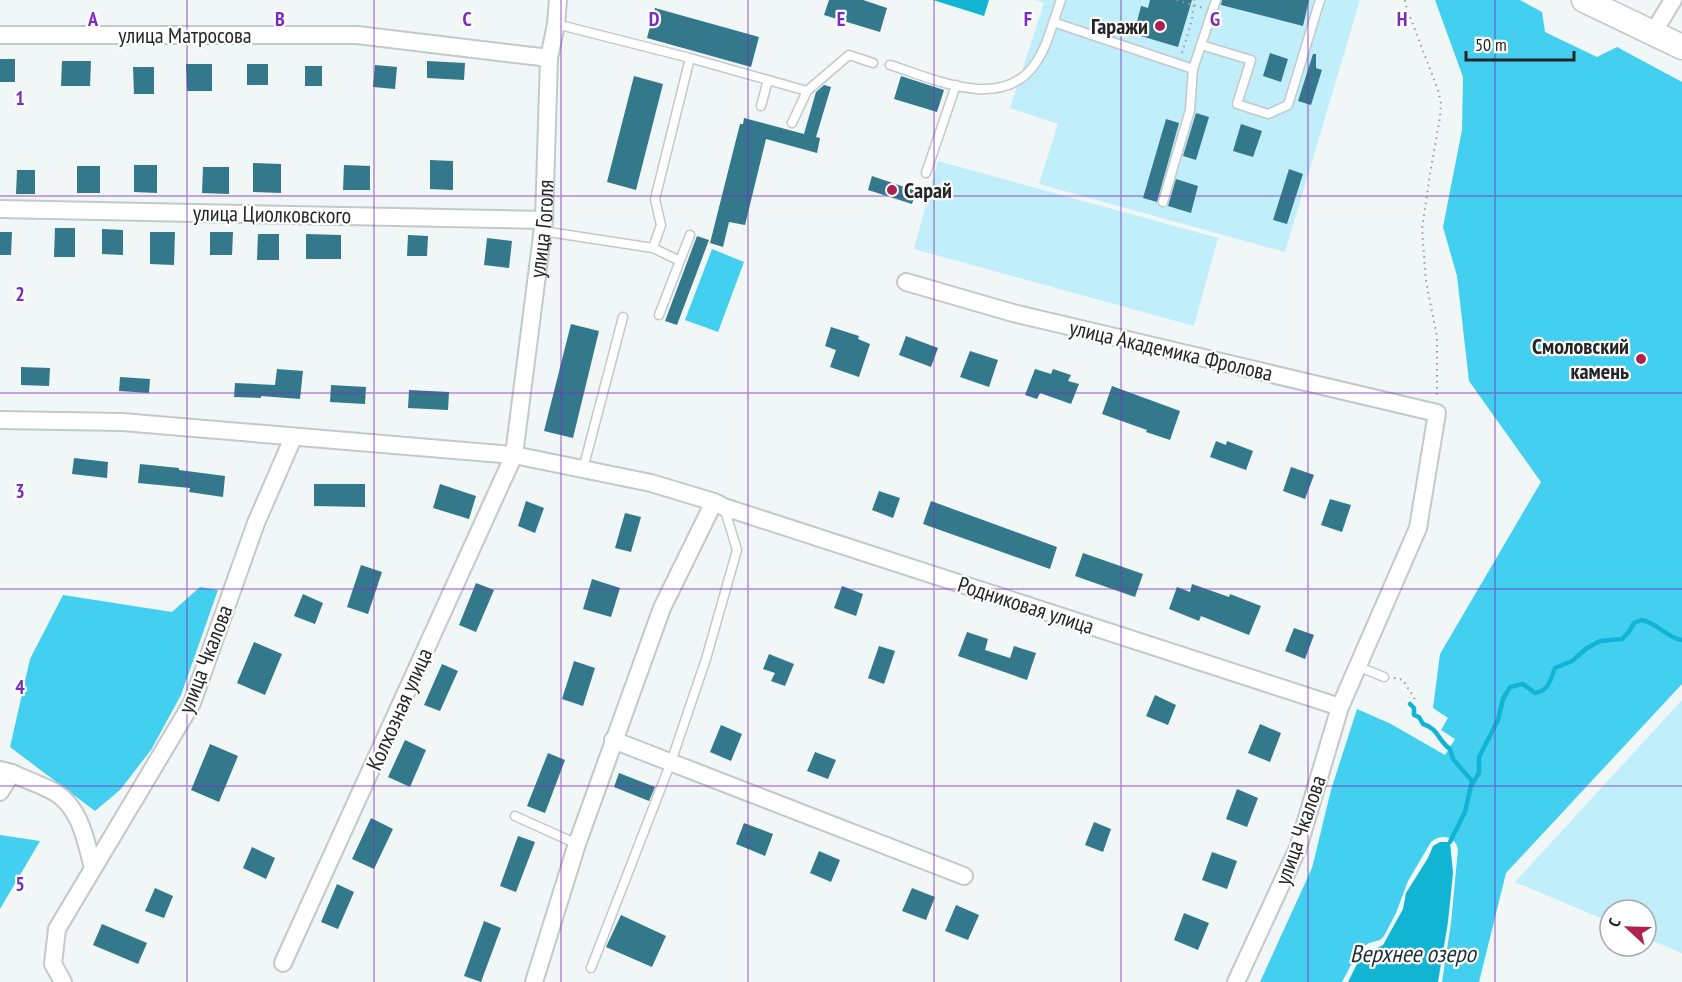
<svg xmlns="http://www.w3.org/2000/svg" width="1682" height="982" font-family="'PT Sans Narrow',sans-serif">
<rect width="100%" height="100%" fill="#f1f6f7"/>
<path fill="#c0eefb" d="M1035 0H1360L1285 252 1039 184 1058 124 1010 108 1044 3Z
M938 161 1218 238 1194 326 914 249Z
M1682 700V953L1646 938V910H1610V922L1515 882Z"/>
<path fill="#43cff0" d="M1435 0H1520L1542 12 1545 32 1597 57 1617 47 1682 82V684L1506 873 1479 982H1442L1451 923 1458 849C1455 835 1440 834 1431 842L1408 881 1396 913 1384 936 1380 940 1369 943 1359 950 1342 982H1260L1312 868 1331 790 1357 709 1391 724 1445 755 1455 739 1441 730 1448 718 1433 708 1440 654 1541 482 1469 381 1457 276 1443 227 1462 130 1463 77Z
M712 249 744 262 718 332 685 320Z
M200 587 218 590 181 695 151 750 120 790 95 811 10 747 30 659 63 595 172 612Z
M0 835 40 841 0 909Z"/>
<path fill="#12b4d4" d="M933 0H989L984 16Z
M1440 842H1450L1453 873 1448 922 1438 982H1348L1362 954 1366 950 1375 949 1383 945 1403 909 1406 893 1428 858 1433 846Z"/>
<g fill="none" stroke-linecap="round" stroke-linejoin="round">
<path stroke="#12b4d4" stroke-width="4.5" d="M1410 704 1414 708V715L1419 717 1423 724C1438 728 1439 742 1450 749L1453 759 1472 781 1465 812 1450 842
M1473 783 1479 773V757L1498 720 1503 699 1510 687 1523 684 1535 693C1550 690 1550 680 1555 668L1572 661 1587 648 1600 641 1622 639 1628 633 1634 623 1641 620C1657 622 1665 637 1682 640"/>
</g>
<path fill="#33798b" d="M829 0H863L887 8 880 32 824 15Z
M1150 0H1192L1178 47 1134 34 1141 6 1148 8Z
M1222 0H1309L1303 26 1221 5Z
M655 8 759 37 751 67 647 38Z
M1270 53 1288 59 1281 82 1263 76Z
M1313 54H1316V68L1322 70 1311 105 1298 101Z
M0 59H15V82H0Z
M62 61H91L90 86H61Z
M427 61 465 63 464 80 427 78Z
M186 64H212V91H187Z
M247 64H268V85H247Z
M375 65 397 67 395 89 373 87Z
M305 66H322V86H305Z
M133 67H154V94H134Z
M634 76 663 84 636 190 607 182Z
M901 76 944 90 937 112 894 99Z
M824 85 831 87 816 137 820 138 817 153 766 139 745 225 729 222 723 247 710 243 740 124H743L744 118 804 134 816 92Z
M1196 113 1209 117 1196 160 1183 156Z
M1166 119 1179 123 1157 202 1143 198Z
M1241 124 1262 131 1253 157 1233 151Z
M430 160 453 161V190L430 189Z
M253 163 281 164V193L253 192Z
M134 165H157V193L134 192Z
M344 165 370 166V190H343Z
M77 166H100V193H77Z
M203 167H229V194L202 193Z
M1289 169 1303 174 1287 224 1273 220Z
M17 170H35V194H16Z
M872 176 916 191 912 204 868 190Z
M1176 179 1198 186 1191 213 1168 206Z
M55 228H75V257H54Z
M102 229 123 230V255L102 254Z
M0 232H12L11 255H0Z
M150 232H175L174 265 150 264Z
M210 232H233L232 255H210Z
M258 234H279V260H257Z
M306 234 341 235V259H306Z
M408 235 428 236 427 256H407Z
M697 236 709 240 677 325 665 321Z
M487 238 512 241 509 268 484 265Z
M571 324 599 331 573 438 544 431Z
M831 327 859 336 858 339 870 344 859 377 830 367 836 350 825 346Z
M906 336 938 348 931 367 899 355Z
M970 351 998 360 989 387 960 377Z
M21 367 50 368 49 386 21 385Z
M277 369 303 371 300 399 261 396V398L234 397 235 383 275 385Z
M1035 369 1051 374 1053 369 1071 375 1068 381 1079 384 1071 404 1040 393 1037 399 1025 395Z
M120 377 150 379 149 393 119 391Z
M331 385 366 387 365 404 330 402Z
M1112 386 1180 411 1170 440 1146 432 1147 430 1102 414Z
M409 390 449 392 448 410 408 408Z
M1216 441 1226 445 1227 441 1253 451 1246 470 1210 457Z
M74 458 108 462 107 478 72 474Z
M140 464 179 468V470L225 476 223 497 189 492 190 488 138 483Z
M1291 467 1314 475 1305 499 1283 491Z
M314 484H365V507L314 506Z
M440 484 476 496 469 519 433 508Z
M879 491 900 498 893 518 872 510Z
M1330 499 1351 505 1342 532 1321 525Z
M526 501 544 508 535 533 518 526Z
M931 501 1057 547 1050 569 923 524Z
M625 513 641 517 631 552 615 548Z
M1083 553 1143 574 1135 597 1075 576Z
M361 565 382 572 368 614 347 607Z
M592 579 620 588 611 617 583 609Z
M476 583 494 590 476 632 459 625Z
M1192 584 1229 597 1230 594 1261 606 1249 635 1201 616 1199 621 1169 609 1177 587 1190 592Z
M842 586 863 594 856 616 834 608Z
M303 594 323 603 315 624 294 616Z
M1294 628 1314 635 1305 659 1285 651Z
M967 632 988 639 985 650 1010 658 1014 646 1036 653 1027 680 958 656Z
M254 642 282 654 265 695 237 683Z
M879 646 895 651 884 684 868 678Z
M769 654 794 664 785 686 771 681 775 673 763 669Z
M574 661 595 668 583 706 562 699Z
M442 664 458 671 440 711 424 705Z
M1155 695 1176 705 1168 725 1146 716Z
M1260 724 1281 733 1270 762 1248 753Z
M721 725 742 734 731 761 710 752Z
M405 740 426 750 410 787 388 777Z
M210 744 238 756 219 802 191 790Z
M815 752 836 760 828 779 807 771Z
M548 753 565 760 545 813 527 806Z
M619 773 655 787 649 801 614 787Z
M1237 789 1258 798 1247 827 1226 819Z
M371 818 393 829 374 869 352 859Z
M1094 822 1111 829 1103 852 1085 845Z
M744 823 773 834 765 856 736 844Z
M518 836 535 842 516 892 500 886Z
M252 847 275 858 266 879 243 868Z
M819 851 840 860 831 882 810 873Z
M1212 852 1237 861 1227 889 1202 880Z
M337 884 354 892 338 929 321 922Z
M155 888 173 896 164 918 145 911Z
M912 888 935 897 926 920 902 911Z
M956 905 979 915 968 940 945 931Z
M1184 913 1209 923 1198 950 1174 940Z
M621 915 666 936 652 967 606 947Z
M484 921 501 928 481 982 464 976Z
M102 924 147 943 138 964 93 945Z"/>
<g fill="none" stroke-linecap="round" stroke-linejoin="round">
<g stroke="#c3c8c9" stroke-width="11">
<path id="lane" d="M1053 22 1193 69 1216 0
M556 24 690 58 807 91 849 55 873 63
M1201 45 1251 60 1237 104 1268 114 1288 105 1320 0
M890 65C934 79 1002 112 1035 64 1048 46 1053 21 1061 0
M761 106 768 80
M792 123 807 91
M926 173 956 85
M1163 202 1190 110 1193 69
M542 231 653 248 661 225 655 199 690 58
M653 248 680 261
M659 315 690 235
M583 469 623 317
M1357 666 1384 677
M515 816 577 844
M591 968 671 762 706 659 737 550 724 507"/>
</g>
<g stroke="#c3c8c9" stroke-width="20">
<g id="street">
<path d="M1653 33 1673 0"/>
<path d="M0 35H357L549 58"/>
<path d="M0 209 544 220"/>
<path d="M906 282 1013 313 1437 413 1418 528 1340 707 1298 848 1236 982"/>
<path d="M0 420 122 422 514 455 651 483 714 502 724 507 1340 707"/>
<path d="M613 740 964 876"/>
<path d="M0 770 12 773 0 792"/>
<path d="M12 773C26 780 42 785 56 793 81 809 86 842 93 868"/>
<path id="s1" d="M283 963 514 455 544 220 549 58 556 24 558 0"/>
<path d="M63 982 53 964 57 929 192 703 256 523 293 438"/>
<path d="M534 982 577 844 662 608 714 502"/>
</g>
</g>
<g stroke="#c3c8c9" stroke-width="27">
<path id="secondary" d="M1584 0 1682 47"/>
</g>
<path stroke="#999d9e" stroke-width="2" stroke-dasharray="1.5 4.5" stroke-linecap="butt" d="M1177 0 1203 8
M1405 0 1407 9 1438 90 1441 103 1440 117 1430 174 1422 229 1426 281 1437 337V396
M1182 53 1192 20 1194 0
M1394 678 1403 680 1416 701"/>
<use href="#lane" stroke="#fff" stroke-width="8"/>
<use href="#street" stroke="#fff" stroke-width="16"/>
<use href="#secondary" stroke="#fff" stroke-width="24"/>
</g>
<path fill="none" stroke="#7b2cbf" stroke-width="1.5" stroke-opacity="0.55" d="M187 0V982M374 0V982M561 0V982M748 0V982M934 0V982M1121 0V982M1308 0V982M1495 0V982M0 196H1682M0 393H1682M0 589H1682M0 786H1682"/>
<g fill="#b02051" stroke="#fff" stroke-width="2">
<circle cx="1160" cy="26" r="6"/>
<circle cx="892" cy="190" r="6"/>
<circle cx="1641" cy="359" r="6"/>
</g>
<g text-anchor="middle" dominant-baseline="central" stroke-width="4.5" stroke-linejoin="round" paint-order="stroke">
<g font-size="22" font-weight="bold" fill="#242526" stroke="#fff" text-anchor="end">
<text x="1148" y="26">Гаражи</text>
<text x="904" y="190" text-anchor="start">Сарай</text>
<text x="1629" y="346">Смоловский<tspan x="1629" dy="25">камень</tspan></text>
</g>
<g font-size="22" fill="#242526" stroke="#fff">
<text x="185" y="35">улица Матросова</text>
<text transform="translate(272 214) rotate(1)">улица Циолковского</text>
<text stroke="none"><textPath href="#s1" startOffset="786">улица Гоголя</textPath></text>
<text transform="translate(1171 350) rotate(13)">улица Академика Фролова</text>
<text transform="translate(1026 605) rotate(18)">Родниковая улица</text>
<text transform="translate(205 659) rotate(-69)">улица Чкалова</text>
<text transform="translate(399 709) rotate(-66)">Колхозная улица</text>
<text transform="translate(1300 830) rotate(-71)">улица Чкалова</text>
</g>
<g font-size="24" font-style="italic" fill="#1a3138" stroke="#fff">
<text x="1413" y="953">Верхнее озеро</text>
</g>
</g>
<g font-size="20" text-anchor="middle" font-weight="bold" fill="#7b2cbf" stroke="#fff" stroke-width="4.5" stroke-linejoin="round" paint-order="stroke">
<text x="93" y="26">A</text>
<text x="280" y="26">B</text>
<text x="467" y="26">C</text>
<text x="654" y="26">D</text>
<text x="841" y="26">E</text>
<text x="1028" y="26">F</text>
<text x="1215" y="26">G</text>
<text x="1402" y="26">H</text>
<text x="20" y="105">1</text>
<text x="20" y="301">2</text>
<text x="20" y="498">3</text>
<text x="20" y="694">4</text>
<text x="20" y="891">5</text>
</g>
<g transform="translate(1628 928) rotate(292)"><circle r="28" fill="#ffffff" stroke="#a7a8a8" stroke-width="1.5"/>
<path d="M0-4.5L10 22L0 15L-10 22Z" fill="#b02051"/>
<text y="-9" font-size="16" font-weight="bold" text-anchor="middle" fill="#242526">С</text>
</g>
<path d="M1466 51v9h108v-9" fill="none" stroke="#242526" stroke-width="3"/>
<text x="1475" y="51" font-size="18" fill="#242526" stroke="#ffffff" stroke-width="4.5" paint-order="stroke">50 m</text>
</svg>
